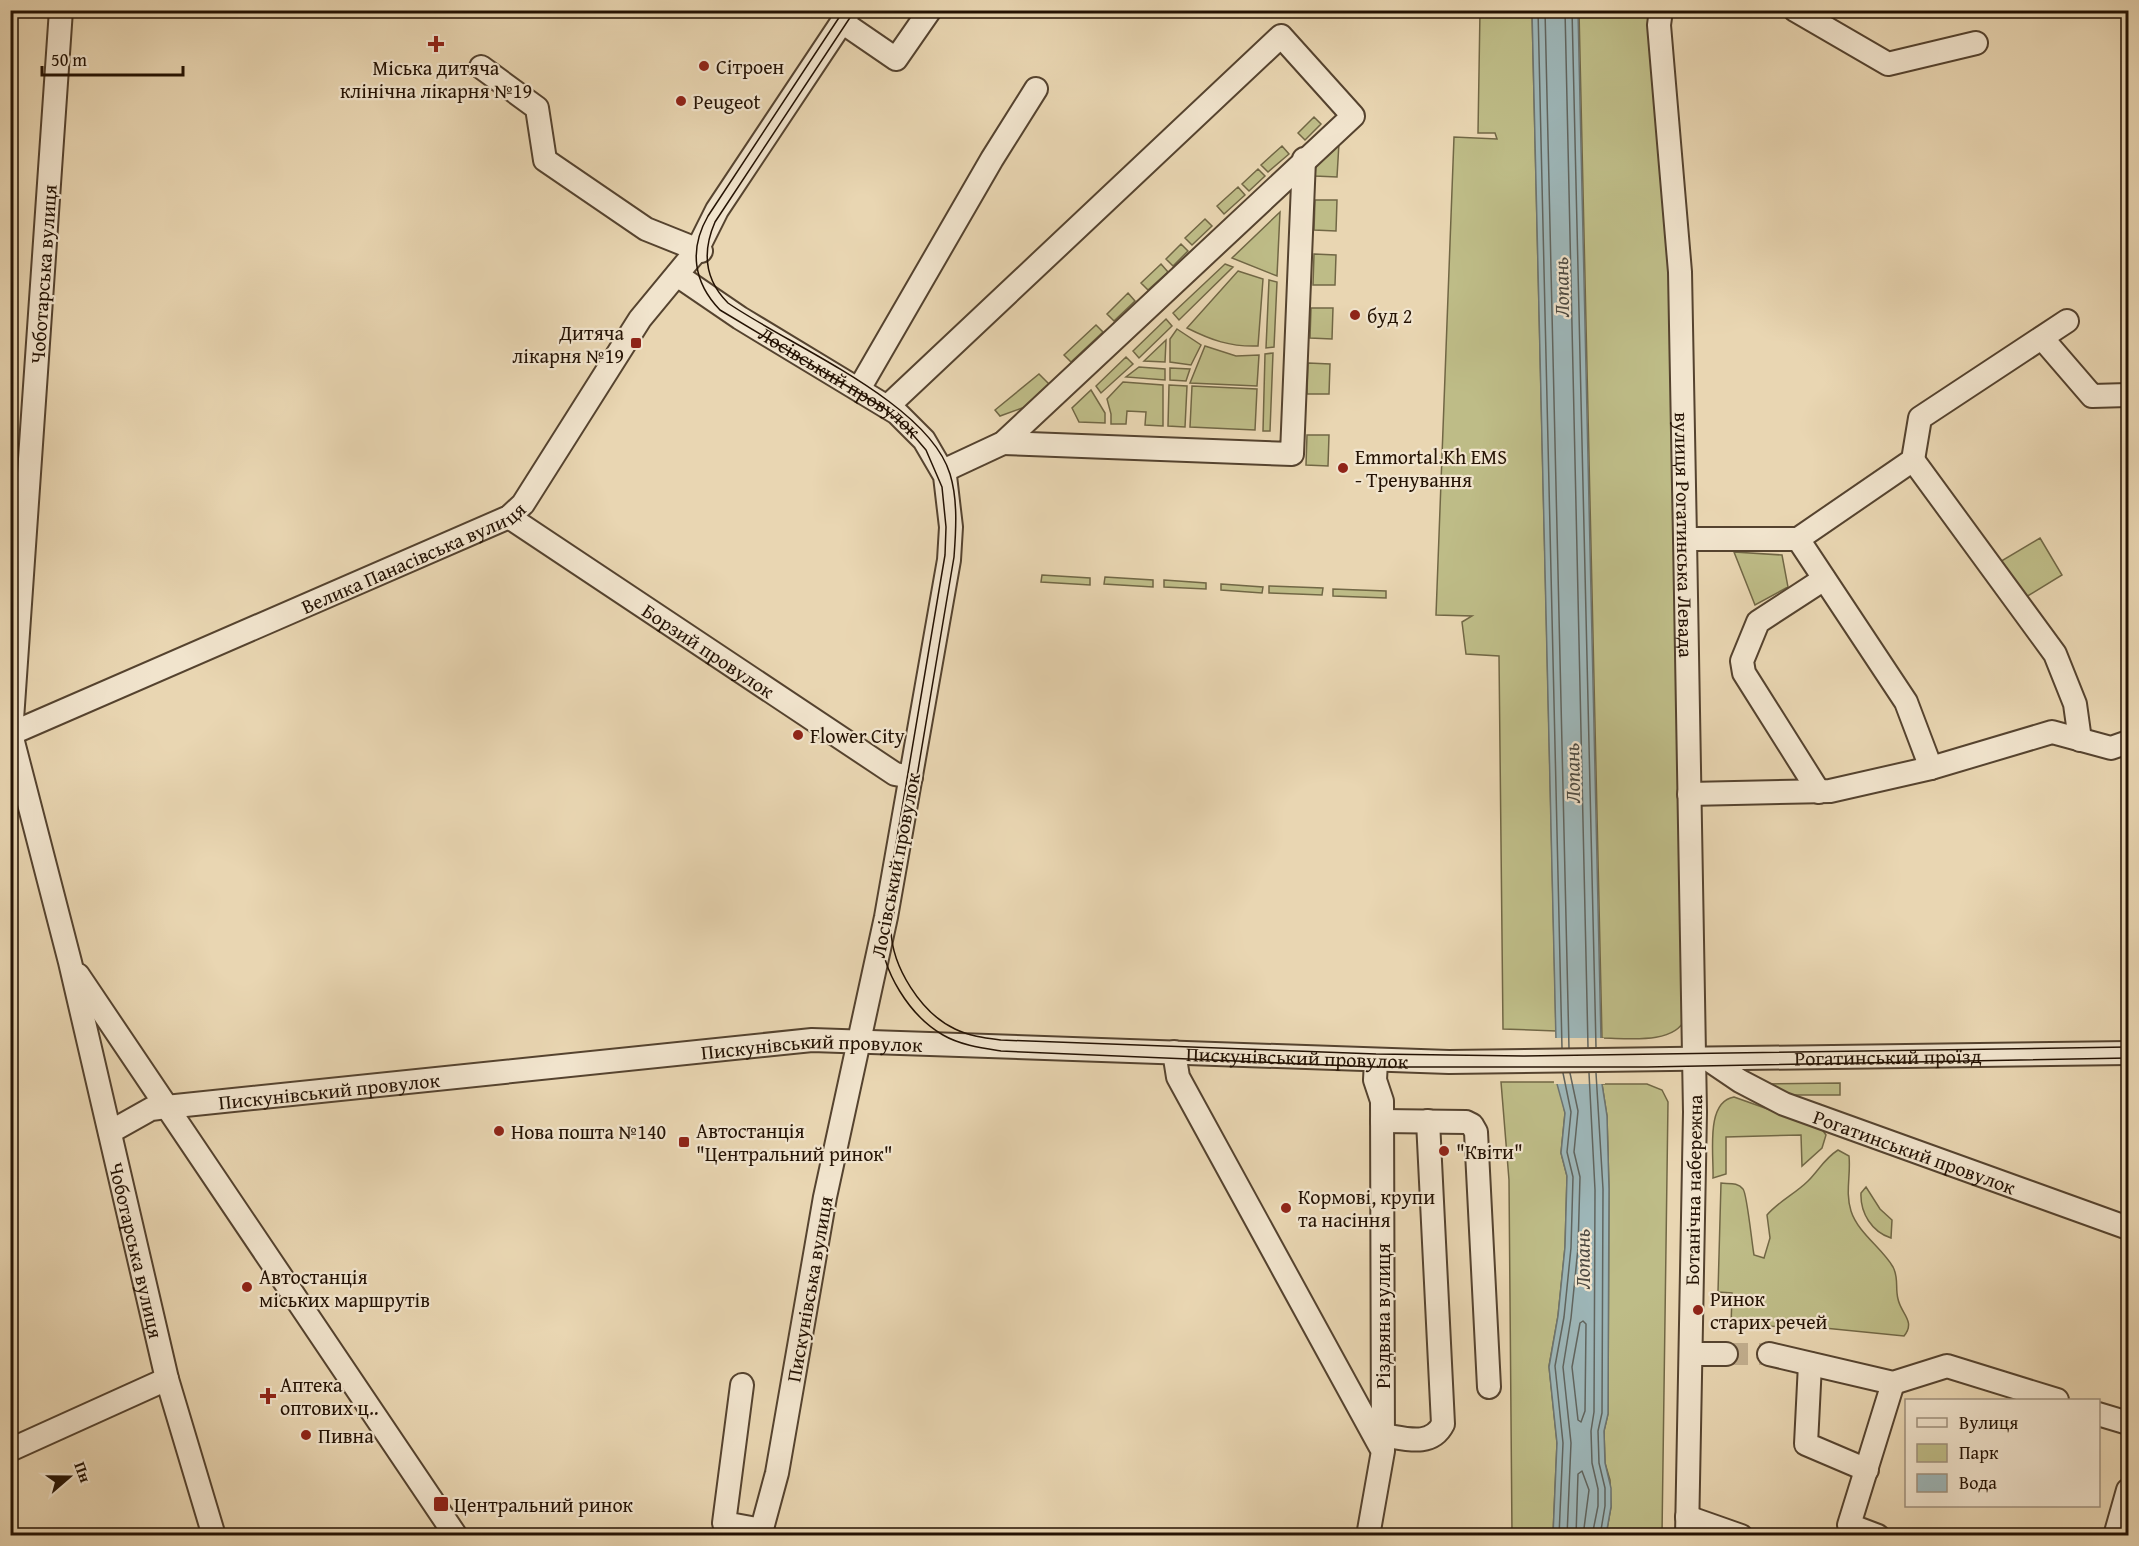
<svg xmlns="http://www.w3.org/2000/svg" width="2139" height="1546" font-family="'Gentium Book Plus',serif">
<rect width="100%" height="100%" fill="#e9d6b2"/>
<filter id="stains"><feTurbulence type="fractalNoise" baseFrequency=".00333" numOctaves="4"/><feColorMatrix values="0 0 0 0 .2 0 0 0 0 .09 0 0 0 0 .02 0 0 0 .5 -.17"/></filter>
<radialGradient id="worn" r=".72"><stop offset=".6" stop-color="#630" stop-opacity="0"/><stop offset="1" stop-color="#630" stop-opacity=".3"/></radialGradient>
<path fill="#bebc87" stroke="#716745" stroke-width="1.5" d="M1480 11H1532L1556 1031 1503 1029 1499 656 1466 654 1462 622 1472 616 1436 615 1454 137 1497 139 1495 133H1478Z
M1579 11H1660L1669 214 1685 1019C1674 1045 1626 1038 1602 1038Z
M1314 117 1321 124 1305 140 1298 133Z
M1339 143 1337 177 1315 176 1316 162Z
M1282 146 1289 154 1268 172 1261 165Z
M1258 169 1265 176 1249 191 1242 184Z
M1238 187 1245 195 1224 214 1217 206Z
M1315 200H1337L1336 231 1314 230Z
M1280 212 1277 276 1232 258Z
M1205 219 1212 226 1192 245 1185 238Z
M1181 244 1188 251 1173 266 1166 259Z
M1314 254 1336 255 1335 285H1313Z
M1161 264 1168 272 1148 290 1141 283Z
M1225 264 1233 267 1179 320 1173 313Z
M1238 271 1263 279 1258 346C1230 347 1211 340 1187 328Z
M1269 280 1277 282 1274 347 1266 348Z
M1128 293 1135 301 1114 321 1107 314Z
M1311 308H1333L1332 339 1310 338Z
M1166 319 1172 326 1139 358 1133 351Z
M1096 325 1103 332 1071 362 1064 355Z
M1177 329 1201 345 1191 365 1170 362V339Z
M1166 340 1165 362 1144 361Z
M1205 346 1236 356 1259 355 1257 386 1190 383Z
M1273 353 1270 431H1263L1265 354Z
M1126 357 1133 364 1101 393 1096 386Z
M1308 363 1330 364 1329 394H1307Z
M1139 367 1165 369V380L1126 377Z
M1170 368 1190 369 1186 381 1170 380Z
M1039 374 1049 384 1025 407 1000 416 995 410Z
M1123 382 1163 385V426L1145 425 1146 412 1127 411 1126 424H1111V414L1107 399Z
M1169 385 1187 386 1185 427 1168 426Z
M1192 386 1257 389 1255 430 1190 427Z
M1091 390 1105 413V423L1079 422 1072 408Z
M1307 435H1329L1328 466 1306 465Z
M2040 538 2062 575 2021 600 1998 563Z
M1734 552 1782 555 1788 587 1755 605Z
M1042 575 1090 578V585L1041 582Z
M1105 577 1153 580V587L1104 584Z
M1164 580 1206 583V589L1164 587Z
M1221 584 1263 587 1262 593 1221 590Z
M1269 586 1323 588 1322 595 1269 593Z
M1333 589 1386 591V598L1333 596Z
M1501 1082H1559L1565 1113 1561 1153 1567 1176 1565 1247 1558 1316 1549 1366 1557 1443 1553 1535H1512L1509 1180Z
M1840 1083V1095H1786L1763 1084Z
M1602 1084H1647L1662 1090 1668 1102 1662 1535H1606L1611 1507 1610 1480 1605 1463 1604 1431 1608 1414 1609 1189 1607 1116Z
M1734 1097 1821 1128 1826 1135 1822 1148 1802 1166 1801 1135 1726 1137V1174L1713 1178C1714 1154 1705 1102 1734 1097Z
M1838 1150 1849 1156C1851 1175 1845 1192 1851 1211 1858 1233 1882 1248 1893 1267 1899 1278 1895 1288 1898 1299 1901 1314 1916 1321 1904 1336L1804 1326 1731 1327 1732 1293 1718 1292 1721 1183C1728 1184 1738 1182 1743 1189 1747 1193 1752 1245 1754 1255L1764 1258 1770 1238 1767 1215C1779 1201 1795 1194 1808 1181 1819 1170 1824 1159 1838 1150Z
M1866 1187 1880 1209 1892 1220 1891 1238C1872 1232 1860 1213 1861 1193Z"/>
<path fill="#9db6b8" stroke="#6d7470" stroke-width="1.5" d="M1532 11H1578L1602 1084 1607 1116 1609 1189 1608 1414 1604 1431 1605 1463 1611 1488V1507L1606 1535H1553L1557 1443 1549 1367 1558 1316 1565 1247 1567 1176 1561 1153 1565 1113 1557 1084Z"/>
<path fill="#e9d6b2" d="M1553 1038H1604L1605 1084H1554Z"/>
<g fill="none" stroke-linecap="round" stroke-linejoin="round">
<path stroke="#60645e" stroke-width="1.5" d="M1538 10 1562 1048
M1545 10 1569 1048
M1565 10 1588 1047
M1572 10 1596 1047
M1589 1073 1595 1190 1594 1412 1591 1431 1592 1463 1598 1489V1506L1592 1536
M1596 1073 1603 1189 1602 1413 1598 1431 1599 1463 1605 1488V1506L1600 1536
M1583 1321 1586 1324 1585 1411 1581 1422 1578 1420 1572 1367 1580 1323Z
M1559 1536 1563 1443 1555 1366 1564 1317 1571 1248 1573 1177 1567 1152 1571 1112 1563 1073
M1567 1536 1571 1443 1563 1367 1571 1318 1578 1248 1580 1177 1574 1152 1578 1111 1570 1073
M1576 1536 1578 1474 1582 1471 1589 1490 1583 1536"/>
<path stroke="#c2af8f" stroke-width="22" stroke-dasharray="22 11" stroke-linecap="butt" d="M1726 1354H1769"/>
<g stroke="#55432f" stroke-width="26">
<g id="minor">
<path id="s1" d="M61 10 11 734 70 962 167 1379 214 1536"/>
<path id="s2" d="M1661 10 1659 25 1680 272 1685 539 1695 1112 1687 1536"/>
<path d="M1795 10 1888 64 1976 43"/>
<path d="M842 22 896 59 930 10"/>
<path d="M481 67 537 108 545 160 646 229 701 251"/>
<path id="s3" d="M677 275 740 318 897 413 924 440 945 476 951 527 949 560 886 917 825 1197 777 1473 760 1536"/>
<path d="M2042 338 2092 396 2128 395"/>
<path d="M859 389 992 159 1036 89"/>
<path d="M888 406 1281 36 1353 116 1003 443 943 471"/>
<path d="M1003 443 1292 454 1304 159"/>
<path d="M1913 460 2055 654 2075 704 2080 740"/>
<path id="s4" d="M509 517 895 774 911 777"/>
<path d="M1685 539H1798L1913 460 1920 418 2067 321"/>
<path d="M1798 539 1906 702 1931 768"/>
<path id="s5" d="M10 734 509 517 523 504 640 319 697 250 717 210 850 10"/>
<path d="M1819 792 1744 673 1742 661 1758 622 1824 579"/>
<path d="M1689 794 1830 791 1931 768 2052 732 2111 748 2128 742"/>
<path d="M78 975 456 1536"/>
<path d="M1174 1052 1178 1077 1380 1446"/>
<path id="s6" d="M1709 1060 1740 1081 1784 1104 2128 1228"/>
<path d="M1382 1121 1466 1122 1472 1125 1476 1132 1489 1387"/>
<path id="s7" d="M110 1132 151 1109 166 1107 812 1040 1449 1062 2128 1053"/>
<path d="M1691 1354H1726"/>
<path d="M1769 1354 1893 1383 1947 1366 2057 1400"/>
<path d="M1810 1364 1806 1444 1867 1470"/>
<path d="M742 1385 724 1523 762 1530"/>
<path d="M2098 1414 2128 1423"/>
<path d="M1382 1435C1404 1438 1431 1448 1443 1424L1428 1121"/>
<path d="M10 1450 167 1379"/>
<path d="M1687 1517 1741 1536"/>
<path d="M1368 1536 1383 1451 1382 1101 1375 1080 1376 1061"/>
<path d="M1878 1536 1849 1525 1893 1383"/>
<path d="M2115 1536 2128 1490"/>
</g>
</g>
<use href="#minor" stroke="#f1e4cd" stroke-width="22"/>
<path stroke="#241203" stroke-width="1.5" d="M844 10 708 216C689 249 693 282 720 310L884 408 908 429 926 450 942 487 946 527 945 555 881 932C881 971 910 1016 943 1035 960 1045 982 1048 1001 1051L1376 1067H1647L2128 1058
M855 10 715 222C702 252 705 280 728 303 790 346 928 402 950 474 958 500 956 530 954 557L891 930C892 967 921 1013 955 1029 969 1036 986 1038 1001 1040L1376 1054 1523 1056 2128 1047"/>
</g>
<g fill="#8f2418" stroke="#f1e4cd" stroke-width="2">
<path d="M433 35h6v6h6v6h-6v6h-6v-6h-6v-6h6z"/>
<circle cx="704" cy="66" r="6"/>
<circle cx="681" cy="101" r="6"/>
<circle cx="1355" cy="315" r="6"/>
<rect x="630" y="337" width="12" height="12" rx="3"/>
<circle cx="1343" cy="468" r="6"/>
<circle cx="798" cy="735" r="6"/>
<circle cx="499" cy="1131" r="6"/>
<rect x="678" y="1136" width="12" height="12" rx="3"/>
<circle cx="1444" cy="1151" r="6"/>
<circle cx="1286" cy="1208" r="6"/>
<circle cx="247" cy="1287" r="6"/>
<circle cx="1698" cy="1310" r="6"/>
<path d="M265 1387h6v6h6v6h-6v6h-6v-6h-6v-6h6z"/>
<circle cx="306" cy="1435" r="6"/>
<rect x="433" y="1496" width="16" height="16" rx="3"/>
</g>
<g text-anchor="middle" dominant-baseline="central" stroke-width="4.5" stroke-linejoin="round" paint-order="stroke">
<g font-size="20" fill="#241203" stroke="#f1e4cd" text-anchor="start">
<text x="716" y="66">Сітроен</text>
<text x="436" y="67" text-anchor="middle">Міська дитяча<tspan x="436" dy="23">клінічна лікарня №19</tspan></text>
<text x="693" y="101">Peugeot</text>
<text x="1367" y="315">буд 2</text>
<text x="624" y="332" text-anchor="end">Дитяча<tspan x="624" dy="23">лікарня №19</tspan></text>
<text x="1355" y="456">Emmortal.Kh EMS<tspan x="1355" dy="23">- Тренування</tspan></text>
<text x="810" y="735">Flower City</text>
<text x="696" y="1130">Автостанція<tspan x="696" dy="23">"Центральний ринок"</tspan></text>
<text x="511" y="1131">Нова пошта №140</text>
<text x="1456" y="1151">"Квіти"</text>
<text x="1298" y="1196">Кормові, крупи<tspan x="1298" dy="23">та насіння</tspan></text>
<text x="259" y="1276">Автостанція<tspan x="259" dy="23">міських маршрутів</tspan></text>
<text x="1710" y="1298">Ринок<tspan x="1710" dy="23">старих речей</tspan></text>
<text x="280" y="1384">Аптека<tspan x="280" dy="23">оптових ц‥</tspan></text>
<text x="318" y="1435">Пивна</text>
<text x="454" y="1504">Центральний ринок</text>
</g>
<g font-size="20" fill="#241203" stroke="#f1e4cd">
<text transform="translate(43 274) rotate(-86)">Чоботарська вулиця</text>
<text stroke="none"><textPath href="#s3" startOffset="195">Лосівський провулок</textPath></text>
<text stroke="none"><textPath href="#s2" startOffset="526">вулиця Рогатинська Левада</textPath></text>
<text stroke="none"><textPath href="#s5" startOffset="440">Велика Панасівська вулиця</textPath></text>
<text stroke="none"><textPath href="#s4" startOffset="240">Борзий провулок</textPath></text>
<text transform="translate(895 865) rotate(-79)">Лосівський провулок</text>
<text stroke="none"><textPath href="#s7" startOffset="711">Пискунівський провулок</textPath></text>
<text stroke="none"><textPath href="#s7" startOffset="1197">Пискунівський провулок</textPath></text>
<text stroke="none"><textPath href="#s7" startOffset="1788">Рогатинський проїзд</textPath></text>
<text stroke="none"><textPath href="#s7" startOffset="226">Пискунівський провулок</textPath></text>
<text stroke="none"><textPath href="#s6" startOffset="226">Рогатинський провулок</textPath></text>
<text transform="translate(1693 1190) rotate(-89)">Ботанічна набережна</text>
<text stroke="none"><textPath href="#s1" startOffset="1257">Чоботарська вулиця</textPath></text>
<text transform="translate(809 1289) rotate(-80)">Пискунівська вулиця</text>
<text transform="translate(1382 1316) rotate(-90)">Різдвяна вулиця</text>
</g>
<g font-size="21" font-style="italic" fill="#4e4b42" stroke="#f1e4cd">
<text transform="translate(1561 287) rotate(-91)">Лопань</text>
<text transform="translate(1572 773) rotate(-91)">Лопань</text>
<text transform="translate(1582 1259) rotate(-90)">Лопань</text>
</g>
</g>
<rect width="2139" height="1546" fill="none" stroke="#e9d6b2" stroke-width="36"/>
<rect x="12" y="12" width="2115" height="1522" fill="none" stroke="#241203" stroke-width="3"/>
<rect x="18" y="18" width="2103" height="1510" fill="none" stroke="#241203" stroke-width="1.5"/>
<rect x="1905" y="1399" width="195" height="108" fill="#f1e4cd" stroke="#9f907c" stroke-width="1.5"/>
<rect x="1917" y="1418" width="30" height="9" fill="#f1e4cd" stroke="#9f907c" stroke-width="1.5"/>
<text x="1959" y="1429" font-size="18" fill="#241203">Вулиця</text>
<rect x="1917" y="1444" width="30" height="18" fill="#bebc87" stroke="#9f907c" stroke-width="1.5"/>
<text x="1959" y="1459" font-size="18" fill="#241203">Парк</text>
<rect x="1917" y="1474" width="30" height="18" fill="#9db6b8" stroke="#9f907c" stroke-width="1.5"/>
<text x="1959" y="1489" font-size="18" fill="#241203">Вода</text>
<g transform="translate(69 1477) rotate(70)" stroke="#f1e4cd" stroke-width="4.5" paint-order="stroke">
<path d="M0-4.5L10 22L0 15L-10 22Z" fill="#241203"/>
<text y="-9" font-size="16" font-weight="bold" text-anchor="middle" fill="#241203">Пн</text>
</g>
<path d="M42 66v9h141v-9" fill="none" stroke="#241203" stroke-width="3"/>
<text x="51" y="66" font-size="18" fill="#241203" stroke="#f1e4cd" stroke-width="4.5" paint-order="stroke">50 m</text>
<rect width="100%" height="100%" filter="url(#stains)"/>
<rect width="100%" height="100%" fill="url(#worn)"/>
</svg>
